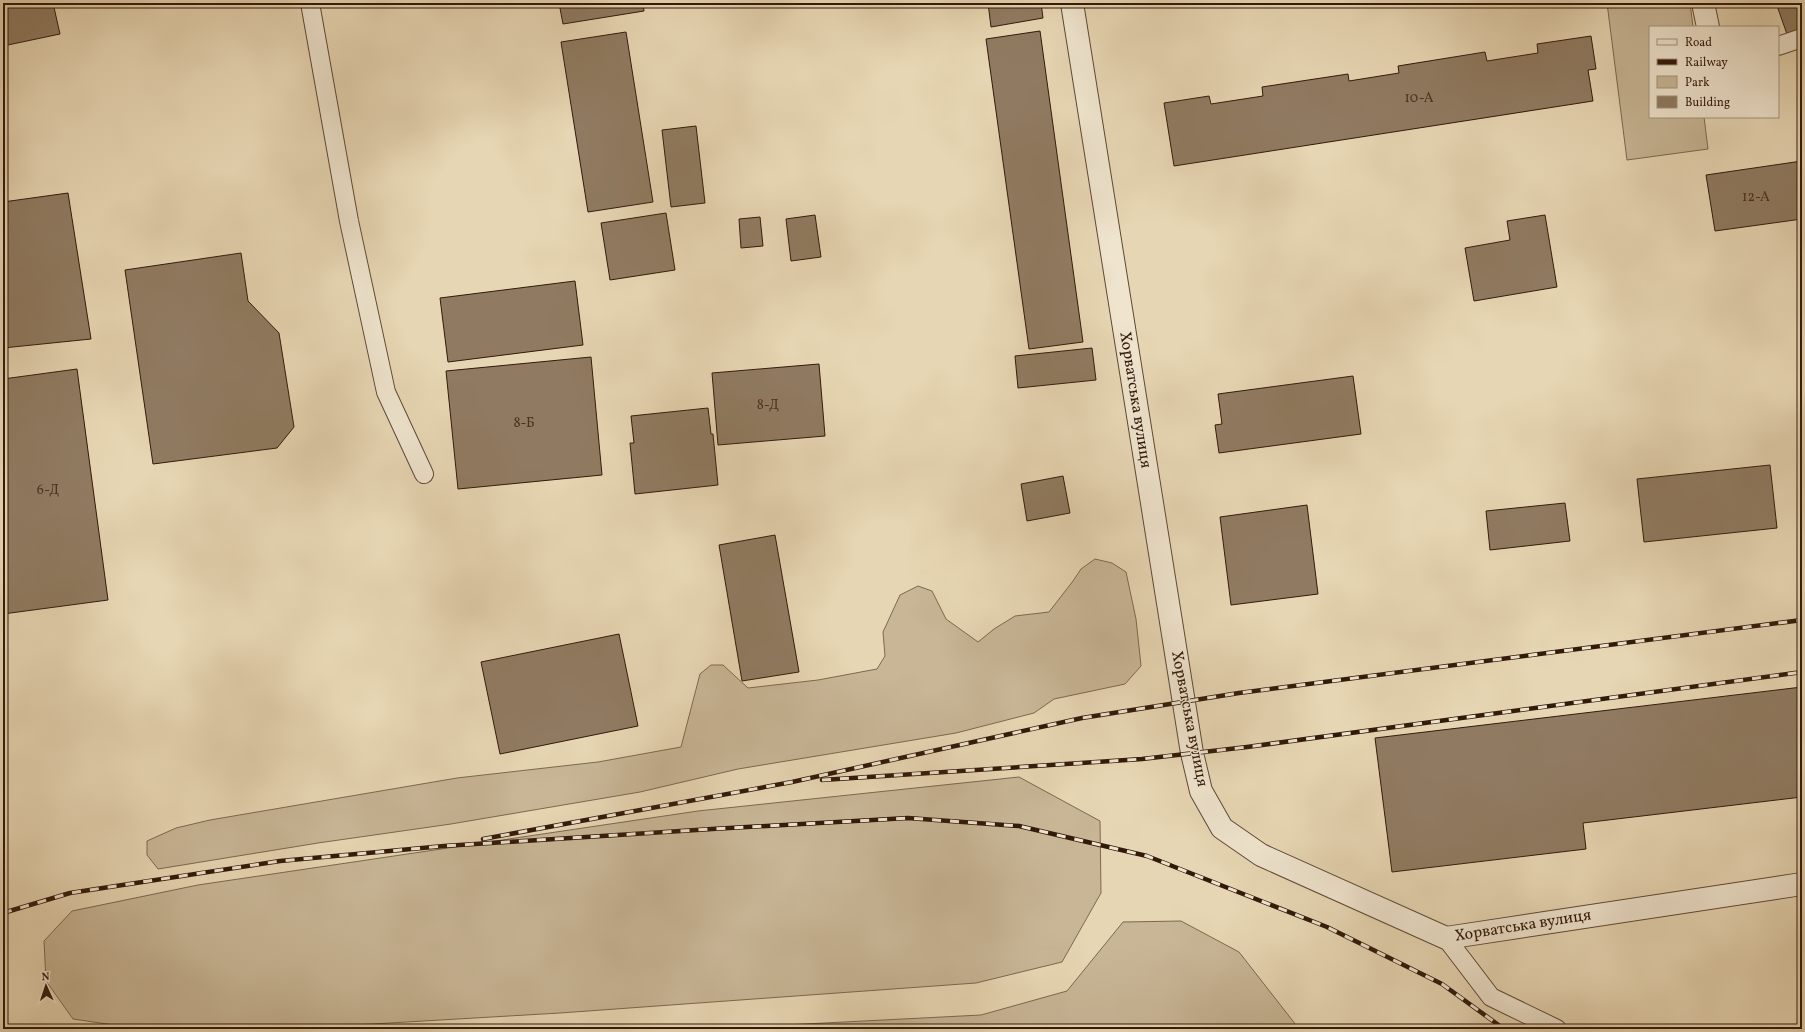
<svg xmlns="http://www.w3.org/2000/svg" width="1805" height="1032" font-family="Vollkorn,serif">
<rect width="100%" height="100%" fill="#e7d6b3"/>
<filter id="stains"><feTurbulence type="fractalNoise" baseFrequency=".005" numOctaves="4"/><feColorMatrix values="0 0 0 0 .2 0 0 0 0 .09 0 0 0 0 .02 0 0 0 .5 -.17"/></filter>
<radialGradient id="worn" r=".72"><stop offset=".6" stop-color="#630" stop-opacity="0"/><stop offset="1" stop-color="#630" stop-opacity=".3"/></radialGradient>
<path fill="#c8b696" stroke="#7d6850" d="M1607 3H1690L1693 27H1650V117H1704L1708 149 1627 160Z
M1095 559 1112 563 1126 572 1136 619 1141 666 1125 684 1054 699 1034 713 956 733 738 769 640 792 451 824 318 843 158 869 147 855V841L176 828 210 820 457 778 598 762 681 747 700 674 711 665H723L748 688 818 680 877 669 885 656 883 632 900 595 918 586 932 591 946 619 978 642 994 629 1015 616 1049 612 1073 581 1081 569Z
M1019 777 1100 821 1101 893 1062 962 976 983 560 1013 287 1029H141L73 1019 46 981 44 941 72 911 198 885 698 811Z
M1181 921 1239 952 1296 1025 1304 1029H707L981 1015 1067 991 1123 922Z"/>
<path fill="#907b62" stroke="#32190b" d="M3 3H53L60 34 3 46Z
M559 3H643L644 11 563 24Z
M988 3H1041L1043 18 991 27Z
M1776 3H1802V32L1788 37Z
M1040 31 1083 342 1029 349 986 39Z
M626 32 653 202 588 212 561 42Z
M1591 36 1596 69 1588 70 1593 101 1174 166 1164 103 1209 96 1211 104 1263 96 1262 87 1348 74 1349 81 1399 73 1398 66 1485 52 1487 61 1538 53 1537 44Z
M696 126 705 203 671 207 662 130Z
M1802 161V219L1715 231 1706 175Z
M68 193 91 339 3 348V202Z
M666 213 675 270 610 280 601 223Z
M815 215 821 257 791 261 786 219Z
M1545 215 1557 287 1474 301 1465 248 1510 240 1507 221Z
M760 217 763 246 741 248 739 219Z
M241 253 248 301 279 333 294 427 277 448 153 464 125 270Z
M575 281 583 345 448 362 440 298Z
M1092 348 1096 380 1018 388 1015 356Z
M591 357 602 475 458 489 446 371Z
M819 364 825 436 718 445 712 373Z
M77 369 108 600 3 614V379Z
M1353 376 1361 434 1219 453 1215 425 1222 424 1218 394Z
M708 408 711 434H713L718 485 635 494 630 443H634L631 416Z
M1770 465 1777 528 1644 542 1637 479Z
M1063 476 1070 513 1027 521 1021 484Z
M1565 503 1570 541 1490 550 1486 511Z
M1307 505 1318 594 1231 605 1220 517Z
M775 535 799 672 742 681 719 545Z
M619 634 638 726 500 754 481 662Z
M1802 687V797L1583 823 1586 849 1392 872 1375 738Z"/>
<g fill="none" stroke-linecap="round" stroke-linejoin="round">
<g stroke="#5f4835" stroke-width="20">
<path id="lane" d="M310 3 349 221 386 392 424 474
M1778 46 1802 38
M1446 938 1491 997 1557 1029"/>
</g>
<g stroke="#5f4835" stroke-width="24">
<path id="street" d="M1072 3 1192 753 1201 791 1222 828 1261 855 1446 938 1802 884
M1703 3 1708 27"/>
</g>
<use href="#lane" stroke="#efe4ce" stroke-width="18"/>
<use href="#street" stroke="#efe4ce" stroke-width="22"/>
<g stroke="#32190b" stroke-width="4.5">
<path id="rail" d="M822 780 1142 759 1247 747 1802 672
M483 839 792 782 1082 718 1239 693 1802 620
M3 913 70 893 280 861 444 846 712 829 908 818 1019 826 1147 856 1327 927 1442 984 1504 1029"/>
</g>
<use href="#rail" stroke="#efe4ce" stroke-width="3" stroke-dasharray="9" stroke-linecap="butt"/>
</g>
<g text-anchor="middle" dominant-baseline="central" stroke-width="3" stroke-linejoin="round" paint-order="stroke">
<g font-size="14" fill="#4a3221">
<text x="1419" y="98">10-А</text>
<text x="1756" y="197">12-А</text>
<text x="768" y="405">8-Д</text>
<text x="524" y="423">8-Б</text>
<text x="48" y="490">6-Д</text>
</g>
<g font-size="16" fill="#32190b" stroke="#efe4ce">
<text transform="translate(1135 400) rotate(81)">Хорватська вулиця</text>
<text transform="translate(1189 719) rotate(79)">Хорватська вулиця</text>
<text transform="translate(1523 926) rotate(-9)">Хорватська вулиця</text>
</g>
</g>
<rect width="1805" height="1032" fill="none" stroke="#e7d6b3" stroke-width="16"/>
<rect x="4" y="4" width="1797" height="1024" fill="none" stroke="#32190b" stroke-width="2"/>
<rect x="8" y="8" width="1789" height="1016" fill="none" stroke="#32190b"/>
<rect x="1649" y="26" width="130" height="92" fill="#efe4ce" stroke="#a39380"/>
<rect x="1657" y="39" width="20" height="6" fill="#efe4ce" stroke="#a39380"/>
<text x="1685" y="46" font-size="12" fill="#32190b">Road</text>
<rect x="1657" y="59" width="20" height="6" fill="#32190b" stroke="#a39380"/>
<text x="1685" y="66" font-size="12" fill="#32190b">Railway</text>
<rect x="1657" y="76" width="20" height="12" fill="#c8b696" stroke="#a39380"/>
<text x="1685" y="86" font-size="12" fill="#32190b">Park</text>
<rect x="1657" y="96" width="20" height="12" fill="#907b62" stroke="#a39380"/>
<text x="1685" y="106" font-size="12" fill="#32190b">Building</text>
<g transform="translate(46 986) rotate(357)" stroke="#efe4ce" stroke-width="3" paint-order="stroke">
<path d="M0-3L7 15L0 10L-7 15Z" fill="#32190b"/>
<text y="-6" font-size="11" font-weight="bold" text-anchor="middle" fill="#32190b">N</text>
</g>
<rect width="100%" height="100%" filter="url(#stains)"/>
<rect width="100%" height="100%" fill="url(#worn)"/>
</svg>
